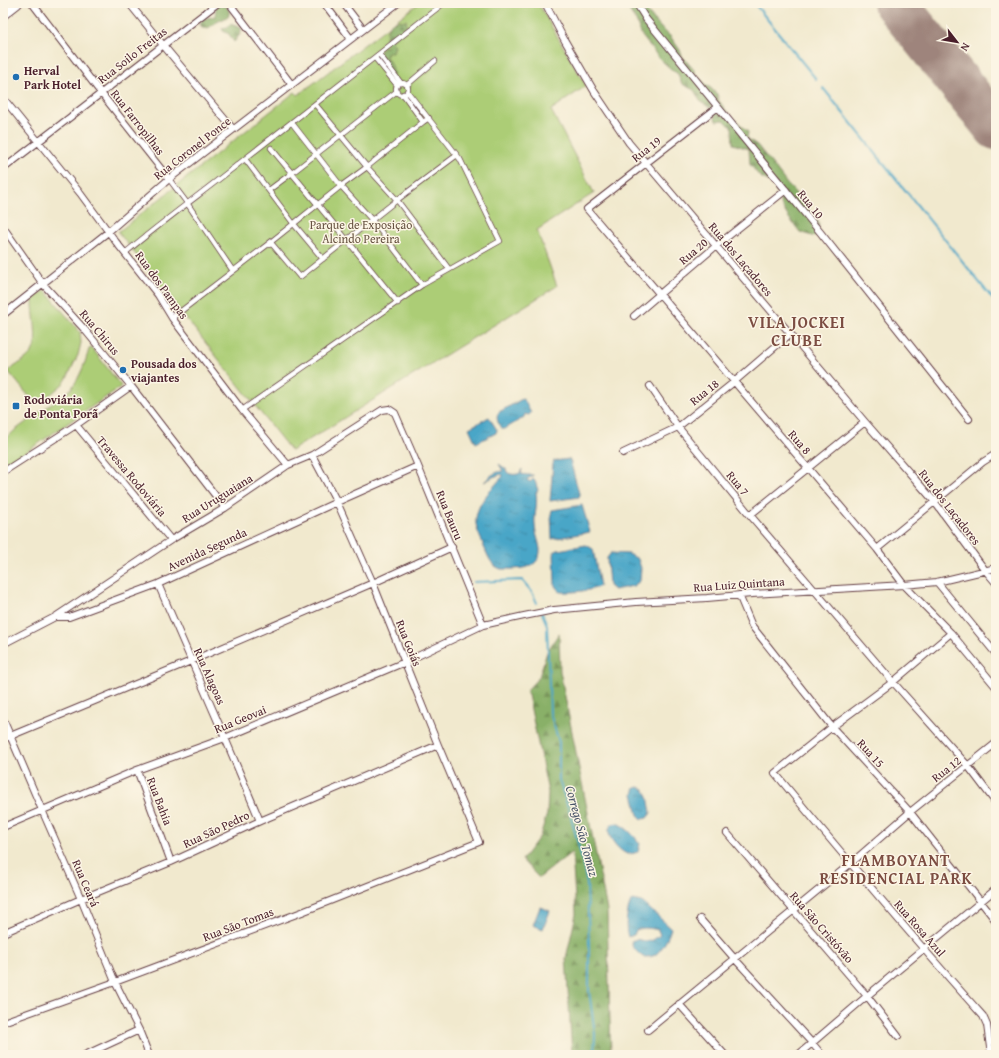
<svg xmlns="http://www.w3.org/2000/svg" width="999" height="1058" font-family="'Gentium Book Plus',serif">
<defs>
<pattern id="forest-firs" width="22" height="20" patternUnits="userSpaceOnUse"><rect width="22" height="20" fill="#89b067"/><path d="M5 1l3.5 6h-7zM16 11l3.5 6h-7z" fill="#728f55"/></pattern>
<pattern id="water-ripples" width="26" height="14" patternUnits="userSpaceOnUse"><rect width="26" height="14" fill="#48a6c7"/><path d="M2 4q2-2 4 0t4 0M15 11q2-2 4 0t4 0" fill="none" stroke="#3e87a2"/></pattern>
</defs>
<rect width="100%" height="100%" fill="#fcf5e5"/>
<filter id="ink" filterUnits="userSpaceOnUse"><feTurbulence type="fractalNoise" baseFrequency=".025" numOctaves="2"/><feDisplacementMap in="SourceGraphic" scale="8" xChannelSelector="R" yChannelSelector="G"/><feConvolveMatrix kernelMatrix="1 2 1 2 8 2 1 2 1" color-interpolation-filters="sRGB"/></filter>
<filter id="wash" filterUnits="userSpaceOnUse"><feTurbulence type="fractalNoise" baseFrequency=".012" numOctaves="4" result="noise"/><feDisplacementMap in="SourceGraphic" scale="16" xChannelSelector="R" yChannelSelector="G"/><feGaussianBlur stdDeviation="0.9" result="paint"/><feColorMatrix in="noise" values="0 0 0 0 0 0 0 0 0 0 0 0 0 0 0 0 0 1.4 0 .05"/><feComposite in="paint" operator="in"/></filter>
<g filter="url(#wash)">
<rect width="100%" height="100%" fill="#f1e9ce"/>
<path fill="#accd76" stroke="#7b7650" d="M419 3H538L586 86 551 110 594 193 537 230 557 286 291 451 118 232 295 92 298 95Z
M45 290 80 332 81 343 78 355 67 378 64 383 44 400 39 401 32 400 8 371C15 366 27 359 32 352 40 341 32 313 33 299Z
M92 348 121 386 119 388 10 463 3 462V445L5 440 14 431 71 389C80 377 85 364 89 349Z"/>
<path fill="url(#forest-firs)" stroke="#6a6849" d="M627 3H643L648 13 661 28 670 36 680 50 682 56 694 70 697 76 717 94 719 101 729 114 741 125 748 132 747 138 757 145 772 164 787 184 793 190 819 223 818 231 815 237 800 232 789 218 782 207 774 184 760 177 750 164 749 149 733 144 732 128 724 120 716 121 713 110 700 101 694 90 682 84 678 74 671 69 659 58 642 36 636 21 627 7Z
M219 4 226 6 229 10V15C225 19 222 19 217 22 210 26 210 29 202 28L200 23 203 19 215 16 216 6Z
M406 20 407 26C405 28 402 31 400 33 395 37 393 37 392 43L395 45 393 52H388L386 57 392 66 394 74 389 77C383 71 377 61 380 52 381 50 382 48 384 46L387 48C386 38 384 25 396 21 399 20 403 21 406 20Z
M230 24 241 28V33L234 42 229 34 223 31 222 28 228 27Z
M559 633 560 671 607 910 611 1055H572L566 958 576 914 572 852 539 878 522 860 540 836 547 814 548 792 527 690 539 677 547 652Z"/>
<path fill="url(#water-ripples)" stroke="#496279" d="M522 399 524 400 531 413 529 415 525 414 524 417 505 429H503C498 425 495 417 499 412Z
M489 417 497 430 496 433 476 443 475 441 469 428Z
M569 459 570 460 580 497 550 501 553 463 554 461Z
M499 464 506 469 507 472C510 475 517 475 520 473L522 469 521 474 528 475H533V476L527 479 530 482 533 479 535 481 538 490 536 493C538 504 534 514 535 525 535 533 539 541 540 549 541 571 515 569 501 569 491 566 488 556 484 547 482 540 477 532 476 524 474 505 492 489 503 476L502 474 493 477 484 482C490 476 494 472 503 471Z
M582 505 590 532 552 539 551 514 552 510Z
M586 545 593 549 600 586C592 591 569 593 560 592L555 586 554 552 558 550Z
M611 553 629 554 638 559 641 568 640 581 633 586 614 590 609 586 607 558Z
M639 787 644 789 648 796 651 813 647 818 642 819 638 815 633 794 635 788Z
M617 823C627 828 634 835 640 844L638 852C635 853 631 854 628 854 621 853 610 840 609 833 608 830 610 827 612 824Z
M632 900 642 902 671 928C669 936 662 952 653 956 650 957 646 957 643 957 637 952 632 949 631 941 639 937 641 942 648 941 653 941 657 937 660 935L658 930C650 928 644 927 636 930L634 935 628 937C624 928 627 908 632 900Z
M540 907 550 911 543 929 533 925Z"/>
<g fill="none" stroke-linecap="round" stroke-linejoin="round">
<path stroke="#48a6c7" stroke-width="2" d="M754 3 816 79
M823 88 996 303
M474 582 522 580 532 592 537 603
M542 613 547 625 550 713 559 742V780L570 813 582 859 587 884 589 942V991L595 1034 594 1055"/>
<path stroke="#9e847c" stroke-width="44" d="M895 3 996 128"/>
</g>
</g>
<g filter="url(#ink)">
<g fill="none" stroke-linecap="round" stroke-linejoin="round">
<g stroke="#633d43" stroke-width="6">
<path id="pedestrian" d="M379 54 401 83
M375 58 397 85
M396 89a6 6 0 1 1 12 0a6 6 0 1 1-12 0Z
M407 85 435 61
M403 94 423 122
M315 104 367 167 397 200 449 269
M292 123 341 186 372 220 422 285
M271 148 347 240 398 303
M245 159 293 223 323 259
M169 179 187 203 233 271
M269 190 292 173 397 91
M268 245 272 244 300 277 397 200 457 155
M125 253C164 220 206 190 246 158 312 107 378 55 444 3
M172 318 267 245 341 186 367 167 423 122 429 118
M242 410 422 285 500 241 460 159 407 91"/>
</g>
<g stroke="#633d43" stroke-width="8">
<path id="minor" d="M32 3 101 93 169 179
M129 3 163 45 233 129
M229 3 292 85
M324 3 351 39
M343 3 363 29
M545 3 565 41 594 91 629 143 865 422 934 501 985 570 996 583
M636 3 646 19 820 232 969 419
M3 98 80 193 116 242 158 295 172 318 242 410 288 465
M718 107 587 209 877 549 904 585 951 633 996 687
M3 169 218 3
M3 227 43 284 85 330 131 386 225 508
M3 315 108 232 169 179 351 39 398 3
M634 316 716 246 786 190
M650 386 678 427 750 515 893 682 968 766 996 803
M76 425 171 540
M623 453 678 427 734 382 790 334
M3 472 76 425 131 386
M750 515 865 422
M877 549 983 462 994 455 996 456
M937 582 996 654
M158 584 225 738 260 821
M739 595 752 626 832 727 910 812 996 921
M55 617H69L158 584 337 502 418 466
M951 633 893 682 832 727 775 773C843 855 911 936 983 1016L987 1025 991 1055
M3 644 55 617 171 540 225 508 288 465 312 455 382 410 389 409 395 413 418 466 483 625
M3 719 42 810 81 899 115 982 139 1030 149 1055
M3 739 191 661 373 583 452 547
M137 770 171 862
M3 827 137 770 225 738 405 662 483 625 524 616 554 610 636 602 707 598 752 594 904 585 937 582 996 568
M727 833 867 996 898 1036
M700 919 734 958 812 1043 822 1055
M3 933 81 899 171 862 260 821 438 745
M679 1004 725 1055
M3 1022 115 982 302 912 479 842 438 745 373 583 337 502 312 455
M648 1030 850 864 910 812 996 743
M85 1055 139 1030
M798 1055 867 996 996 889"/>
</g>
<g stroke="#633d43" stroke-width="12">
<path id="primary" d="M3 14 17 3"/>
</g>
<use href="#pedestrian" stroke="#fff" stroke-width="4.5"/>
<use href="#minor" stroke="#fff" stroke-width="6"/>
<use href="#primary" stroke="#fff" stroke-width="10"/>
</g>
</g>
<g fill="#1f6fb2" stroke="#fcf5e5" stroke-width="1.5">
<circle cx="16" cy="77" r="4"/>
<circle cx="123" cy="370" r="4"/>
<rect x="12" y="402" width="8" height="8" rx="2"/>
</g>
<g text-anchor="middle" dominant-baseline="central" stroke-width="3" stroke-linejoin="round" paint-order="stroke">
<g font-size="12" fill="#4a1f2b" stroke="#fcf5e5">
<text transform="translate(132 55) rotate(-38)">Rua Soilo Freitas</text>
<text transform="translate(138 122) rotate(52)">Rua Farropilhas</text>
<text transform="translate(192 148) rotate(-38)">Rua Coronel Ponce</text>
<text transform="translate(646 149) rotate(-38)">Rua 19</text>
<text transform="translate(811 204) rotate(51)">Rua 10</text>
<text transform="translate(693 251) rotate(-40)">Rua 20</text>
<text transform="translate(741 259) rotate(50)">Rua dos Laçadores</text>
<text transform="translate(162 285) rotate(54)">Rua dos Pampas</text>
<text transform="translate(100 332) rotate(50)">Rua Chirus</text>
<text transform="translate(704 392) rotate(-39)">Rua 18</text>
<text transform="translate(800 442) rotate(49)">Rua 8</text>
<text transform="translate(132 476) rotate(50)">Travessa Rodoviária</text>
<text transform="translate(738 483) rotate(51)">Rua 7</text>
<text transform="translate(217 498) rotate(-32)">Rua Uruguaiana</text>
<text transform="translate(950 507) rotate(52)">Rua dos Laçadores</text>
<text transform="translate(450 515) rotate(68)">Rua Bauru</text>
<text transform="translate(207 549) rotate(-25)">Avenida Segunda</text>
<text transform="translate(739 584) rotate(-4)">Rua Luiz Quintana</text>
<text transform="translate(409 643) rotate(68)">Rua Goiás</text>
<text transform="translate(210 676) rotate(66)">Rua Alagoas</text>
<text transform="translate(240 719) rotate(-22)">Rua Geovai</text>
<text transform="translate(871 753) rotate(48)">Rua 15</text>
<text transform="translate(946 769) rotate(-38)">Rua 12</text>
<text transform="translate(160 801) rotate(69)">Rua Bahia</text>
<text transform="translate(216 829) rotate(-25)">Rua São Pedro</text>
<text transform="translate(86 883) rotate(67)">Rua Ceará</text>
<text transform="translate(238 924) rotate(-21)">Rua São Tomas</text>
<text transform="translate(822 927) rotate(49)">Rua São Cristóvão</text>
<text transform="translate(920 928) rotate(49)">Rua Rosa Azul</text>
</g>
<g font-size="12" font-weight="bold" fill="#4a1f2b" stroke="#fcf5e5" text-anchor="start">
<text x="24" y="70">Herval<tspan x="24" dy="14">Park Hotel</tspan></text>
<text x="131" y="363">Pousada dos<tspan x="131" dy="14">viajantes</tspan></text>
<text x="24" y="399">Rodoviária<tspan x="24" dy="14">de Ponta Porã</tspan></text>
</g>
<g font-size="12" fill="#675342" stroke="#fcf5e5">
<text x="361" y="224">Parque de Exposição<tspan x="361" dy="14">Alcindo Pereira</tspan></text>
</g>
<g font-size="13" font-style="italic" fill="#495569" stroke="#fcf5e5">
<text transform="translate(582 831) rotate(75)">Corrego São Tomaz</text>
</g>
<g font-size="16" font-weight="bold" letter-spacing="1" fill="#7c4d42" stroke="#fcf5e5">
<text x="797" y="322">VILA JOCKEI<tspan x="797" dy="18">CLUBE</tspan></text>
<text x="896" y="860">FLAMBOYANT<tspan x="896" dy="18">RESIDENCIAL PARK</tspan></text>
</g>
</g>
<rect width="999" height="1058" fill="none" stroke="#fcf5e5" stroke-width="16"/>
<g transform="translate(957 42) rotate(121)" stroke="#fcf5e5" stroke-width="3" paint-order="stroke">
<path d="M0-3L7 15L0 10L-7 15Z" fill="#4a1f2b"/>
<text y="-6" font-size="11" font-weight="bold" text-anchor="middle" fill="#4a1f2b">N</text>
</g>
</svg>
